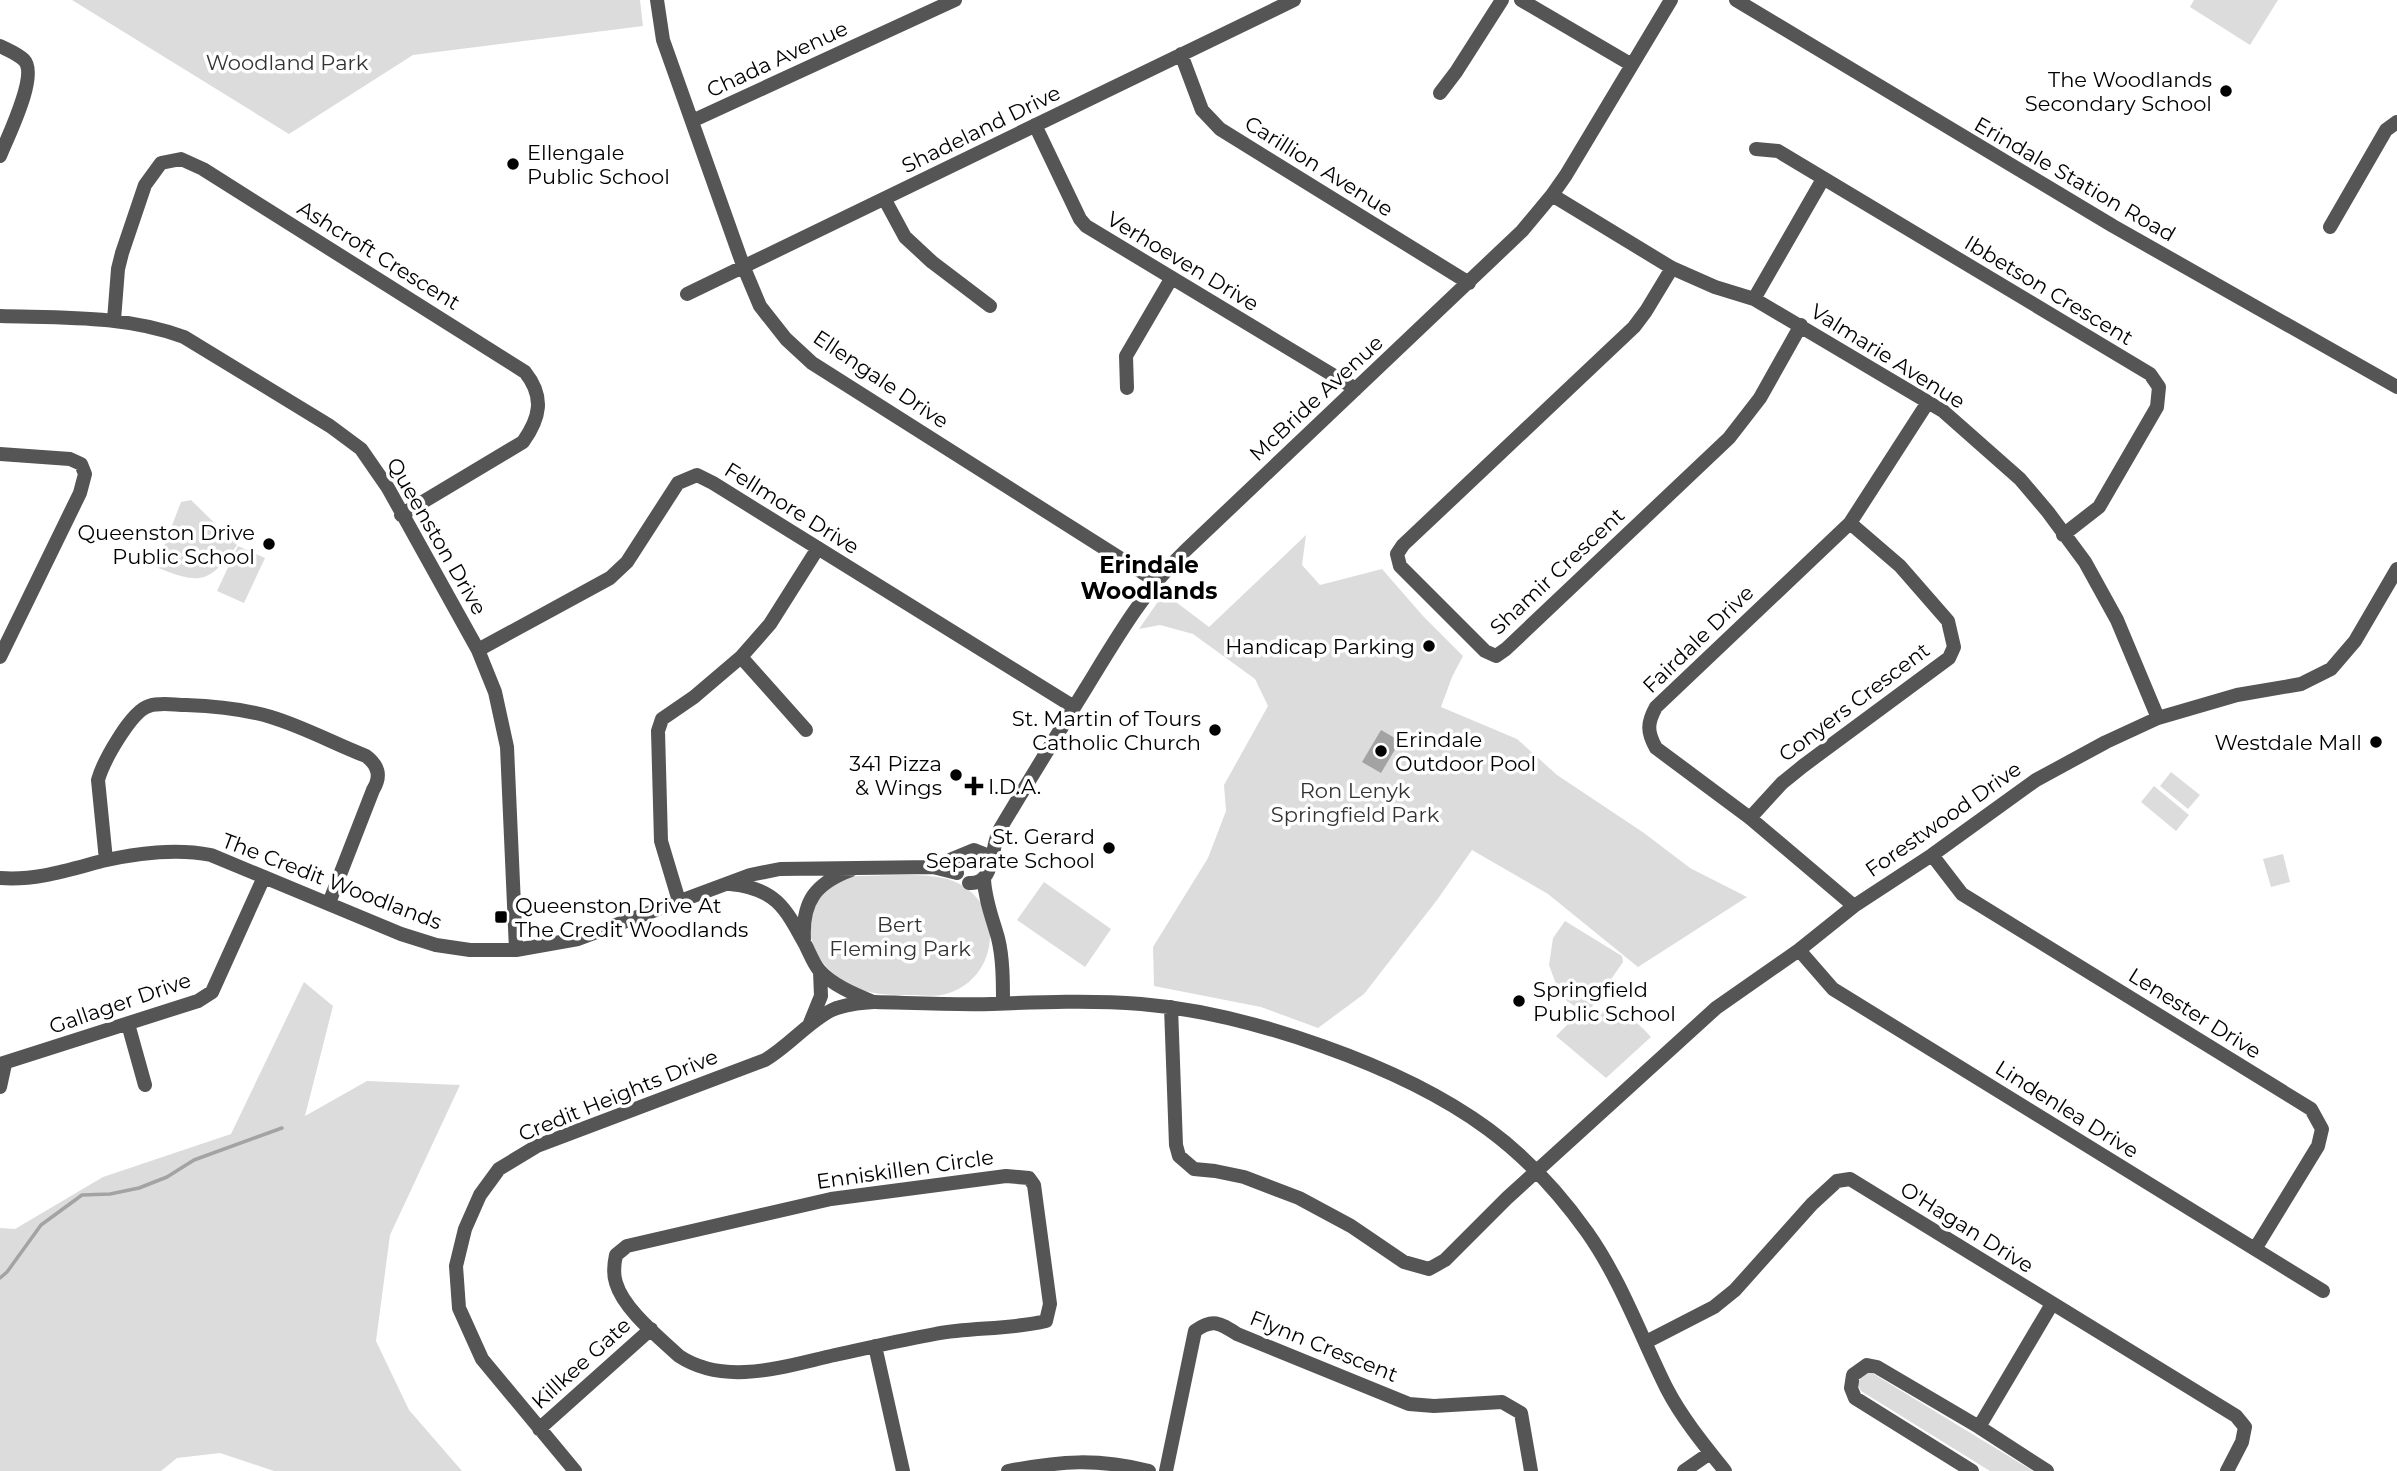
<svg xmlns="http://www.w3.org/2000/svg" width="2397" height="1471" font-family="Montserrat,sans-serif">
<rect width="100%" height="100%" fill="#fff"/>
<path fill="#dcdcdc" d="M72 0H640L643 26 413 55 289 134Z
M2194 0H2278L2250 45 2190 7Z
M191 500 237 545C209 584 200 585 156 567L181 502Z
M1306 535 1302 565 1320 585 1382 569 1423 616 1463 656 1452 677 1441 707 1517 739 1557 775 1644 833 1690 868 1747 897 1638 967 1548 894 1472 850 1437 900 1364 994 1318 1028 1261 1007 1154 986 1153 947 1208 858 1226 811 1224 785 1268 706 1255 679 1193 634 1160 625 1139 629 1164 593 1209 627Z
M238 546 265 558 244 603 217 591Z
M2171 772 2200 795 2188 809 2160 786Z
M2154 786 2189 815 2176 831 2141 802Z
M2283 854 2290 882 2271 887 2263 859Z
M848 876C875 877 929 871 953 881 1003 900 1002 972 952 992 940 997 927 996 915 995 893 995 873 996 853 986 801 961 793 903 848 876Z
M1044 882 1111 929 1085 967 1017 920Z
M1565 921 1622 956 1623 962 1587 1014C1615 1007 1632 1015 1651 1037L1606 1078 1556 1036 1569 1023 1586 1014 1567 1001 1556 984 1549 965 1553 938Z
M304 982 333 1006 305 1116 367 1081 460 1085 390 1235 376 1341 409 1410 462 1471H274L220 1453 177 1458 161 1471H0V1228L15 1229 103 1177 231 1134Z
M1865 1373H1872L2033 1471H1990L1861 1391 1858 1385 1861 1377Z"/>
<path fill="#a3a3a3" d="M1381 730 1400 741 1381 773 1362 762Z"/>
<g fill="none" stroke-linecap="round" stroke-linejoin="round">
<path stroke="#a3a3a3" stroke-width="3.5" d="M0 1278 7 1272 41 1225 82 1195 110 1194 139 1188 167 1177 194 1160 282 1128"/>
<path stroke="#555" stroke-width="14" d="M657 0 663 40 744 268 760 306 786 339 812 363 1156 581
M1521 0 1632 65
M1736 0 2113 226 2397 387
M0 46C8 50 18 54 24 60 39 75 7 138 0 156
M1181 54 1202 110 1220 129 1469 283
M1440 93 1456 72 1502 0
M692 121 955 0
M1035 125 1080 219 1086 226 1356 389
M1756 149 1778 151 2150 374 2159 387 2157 407 2099 507 2063 535
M1552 195 1672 268 1715 287 1754 299 1943 411 2020 479 2048 512 2085 562 2117 620 2158 718
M885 200 905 237 932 262 990 306
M2330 227 2386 130 2397 122
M1672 268 1646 311 1634 327 1403 545 1397 554 1400 566 1485 651 1496 656 1506 649 1729 438 1760 398 1801 325
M687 294 1294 0
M1754 299 1823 179
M0 316C62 318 125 315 184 337L330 426 361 449 388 488 478 650 495 692 507 747 516 950
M114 320 118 269 122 253 145 185 161 163 181 159 203 169 525 372C545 397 540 418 523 442L401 515
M1127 388 1126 356 1171 279
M0 454 70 459 81 464 85 474 80 493 0 657
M478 650 610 578 627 562 678 483 697 475 713 483 1074 707
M741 657 806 730
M1750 818 1782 783 1803 766 1949 658 1954 647 1948 621 1900 566 1850 523
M1932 855 1962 894 2311 1109 2322 1129 2318 1146 2255 1249
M106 860 98 780C103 762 131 711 149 706 160 702 174 705 186 705 215 706 244 709 271 717 304 727 335 744 366 756 379 766 381 777 373 790L329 903
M933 867 974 850 984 854 989 864
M0 878C35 881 68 870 102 861 138 853 175 848 211 855L401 934 436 945 470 950H516L578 939 750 875 780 869 933 867 957 873
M984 879C985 900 992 917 998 938 1003 958 1003 982 1003 1003
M969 883C996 885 990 846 1000 829 1028 782 1057 735 1086 688 1116 639 1144 590 1186 550L1522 231 1552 195 1566 175 1671 0
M730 884C776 888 786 909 806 946 810 954 814 964 819 970 832 985 854 994 871 1001
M679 901 661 841 658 731 662 719 694 697 741 657 770 624 818 548
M1854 906 1750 818 1656 748C1647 732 1647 723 1656 707L1850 523 1928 402
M804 939C802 901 816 883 851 870
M1799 950 1833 989 2323 1291
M1171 1007 1176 1145 1179 1156 1194 1169 1215 1171 1244 1177 1299 1198 1351 1226 1404 1262 1429 1269 1445 1260 1507 1198 1716 1008 1799 950 1854 906 1932 855 2036 780 2106 742 2158 718 2237 695 2301 684 2331 669 2355 641 2397 569
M810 1023 821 996 820 971
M128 1024 145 1085
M0 1064 198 1001 212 992 264 877
M0 1087 5 1064
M1006 1176 1029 1178 1034 1185 1050 1304 1046 1321C1009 1330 971 1327 935 1334 901 1340 868 1348 835 1355 785 1366 726 1387 679 1356 660 1338 624 1310 616 1283 613 1274 614 1264 616 1255L627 1246 831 1199Z
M1646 1342 1714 1307 1735 1290 1812 1204 1837 1181 1850 1179 2236 1416 2245 1427 2242 1442 2227 1471
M875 1346 903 1471
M1979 1427 2052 1304
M539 1429 651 1329
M575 1471 482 1359 459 1308 456 1266 465 1229 480 1195 499 1169 537 1146 765 1060C789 1046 809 1021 832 1010 845 1004 861 1003 875 1002 914 1003 953 1005 992 1004 1041 1002 1092 1000 1141 1004 1248 1013 1401 1065 1488 1129 1526 1157 1560 1194 1587 1232 1621 1280 1641 1337 1667 1389 1682 1418 1705 1446 1725 1471
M1008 1471C1060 1461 1097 1458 1149 1471
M1166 1471 1195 1331C1213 1318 1220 1323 1237 1334L1409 1404 1434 1406 1502 1402 1521 1413 1531 1471
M1684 1471 1710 1453
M1972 1471 1855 1398 1851 1388 1853 1375 1867 1365 1877 1367 1979 1427 2047 1471"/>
</g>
<g fill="#000" stroke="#fff" stroke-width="2.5">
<circle cx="2226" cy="91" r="7"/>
<circle cx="513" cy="164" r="7"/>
<circle cx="269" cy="544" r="7"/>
<circle cx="1429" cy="646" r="7"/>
<circle cx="1215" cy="730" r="7"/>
<circle cx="2376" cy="742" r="7"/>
<circle cx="1381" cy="751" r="7"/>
<circle cx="956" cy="775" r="7"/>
<path d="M970.5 775.5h7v7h7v7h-7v7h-7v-7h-7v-7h7z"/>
<circle cx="1109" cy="848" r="7"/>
<rect x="494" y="910" width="14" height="14" rx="3.5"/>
<circle cx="1519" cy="1001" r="7"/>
</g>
<g text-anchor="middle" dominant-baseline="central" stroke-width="7" stroke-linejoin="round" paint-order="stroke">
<g font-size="21" fill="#000" stroke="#fff">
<text transform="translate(777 59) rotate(-25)">Chada Avenue</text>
<text transform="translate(981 129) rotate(-26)">Shadeland Drive</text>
<text transform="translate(1319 166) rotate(32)">Carillion Avenue</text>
<text transform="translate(2075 179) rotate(30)">Erindale Station Road</text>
<text transform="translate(379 255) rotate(32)">Ashcroft Crescent</text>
<text transform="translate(1183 261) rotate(31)">Verhoeven Drive</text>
<text transform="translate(2049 290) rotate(31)">Ibbetson Crescent</text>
<text transform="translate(1888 356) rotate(32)">Valmarie Avenue</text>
<text transform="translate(881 379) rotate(34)">Ellengale Drive</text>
<text transform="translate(1316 398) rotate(-43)">McBride Avenue</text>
<text transform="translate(792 508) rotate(32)">Fellmore Drive</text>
<text transform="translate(437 536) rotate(60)">Queenston Drive</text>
<text transform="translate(1557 571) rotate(-43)">Shamir Crescent</text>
<text transform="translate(1698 639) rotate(-44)">Fairdale Drive</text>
<text transform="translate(1854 702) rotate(-37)">Conyers Crescent</text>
<text transform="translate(1943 819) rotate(-35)">Forestwood Drive</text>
<text transform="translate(332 881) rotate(21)">The Credit Woodlands</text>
<text transform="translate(120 1003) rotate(-19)">Gallager Drive</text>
<text transform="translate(2195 1013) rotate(32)">Lenester Drive</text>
<text transform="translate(618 1095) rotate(-22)">Credit Heights Drive</text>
<text transform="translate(2067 1109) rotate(32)">Lindenlea Drive</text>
<text transform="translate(905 1169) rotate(-8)">Enniskillen Circle</text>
<text transform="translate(1967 1227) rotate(32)">O'Hagan Drive</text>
<text transform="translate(1324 1346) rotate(22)">Flynn Crescent</text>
<text transform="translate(581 1363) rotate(-42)">Killkee Gate</text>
</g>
<g font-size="21" fill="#333" stroke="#fff">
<text x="287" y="62">Woodland Park</text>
<text x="1355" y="790">Ron Lenyk<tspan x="1355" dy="24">Springfield Park</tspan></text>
<text x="900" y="924">Bert<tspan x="900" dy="24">Fleming Park</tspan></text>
</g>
<g font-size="21" fill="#000" stroke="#fff" text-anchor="end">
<text x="2212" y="79">The Woodlands<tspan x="2212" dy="24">Secondary School</tspan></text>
<text x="527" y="152" text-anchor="start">Ellengale<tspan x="527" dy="24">Public School</tspan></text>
<text x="255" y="532">Queenston Drive<tspan x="255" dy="24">Public School</tspan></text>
<text x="1415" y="646">Handicap Parking</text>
<text x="1201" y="718">St. Martin of Tours<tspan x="1201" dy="24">Catholic Church</tspan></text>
<text x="1395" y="739" text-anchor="start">Erindale<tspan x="1395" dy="24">Outdoor Pool</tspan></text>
<text x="2362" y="742">Westdale Mall</text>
<text x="942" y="763">341 Pizza<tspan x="942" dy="24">&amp; Wings</tspan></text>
<text x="988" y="786" text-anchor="start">I.D.A.</text>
<text x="1095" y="836">St. Gerard<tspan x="1095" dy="24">Separate School</tspan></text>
<text x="515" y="905" text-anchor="start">Queenston Drive At<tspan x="515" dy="24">The Credit Woodlands</tspan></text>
<text x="1533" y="989" text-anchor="start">Springfield<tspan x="1533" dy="24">Public School</tspan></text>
</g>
<g font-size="23" font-weight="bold" fill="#000" stroke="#fff">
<text x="1149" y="565">Erindale<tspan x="1149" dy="26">Woodlands</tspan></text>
</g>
</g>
</svg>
